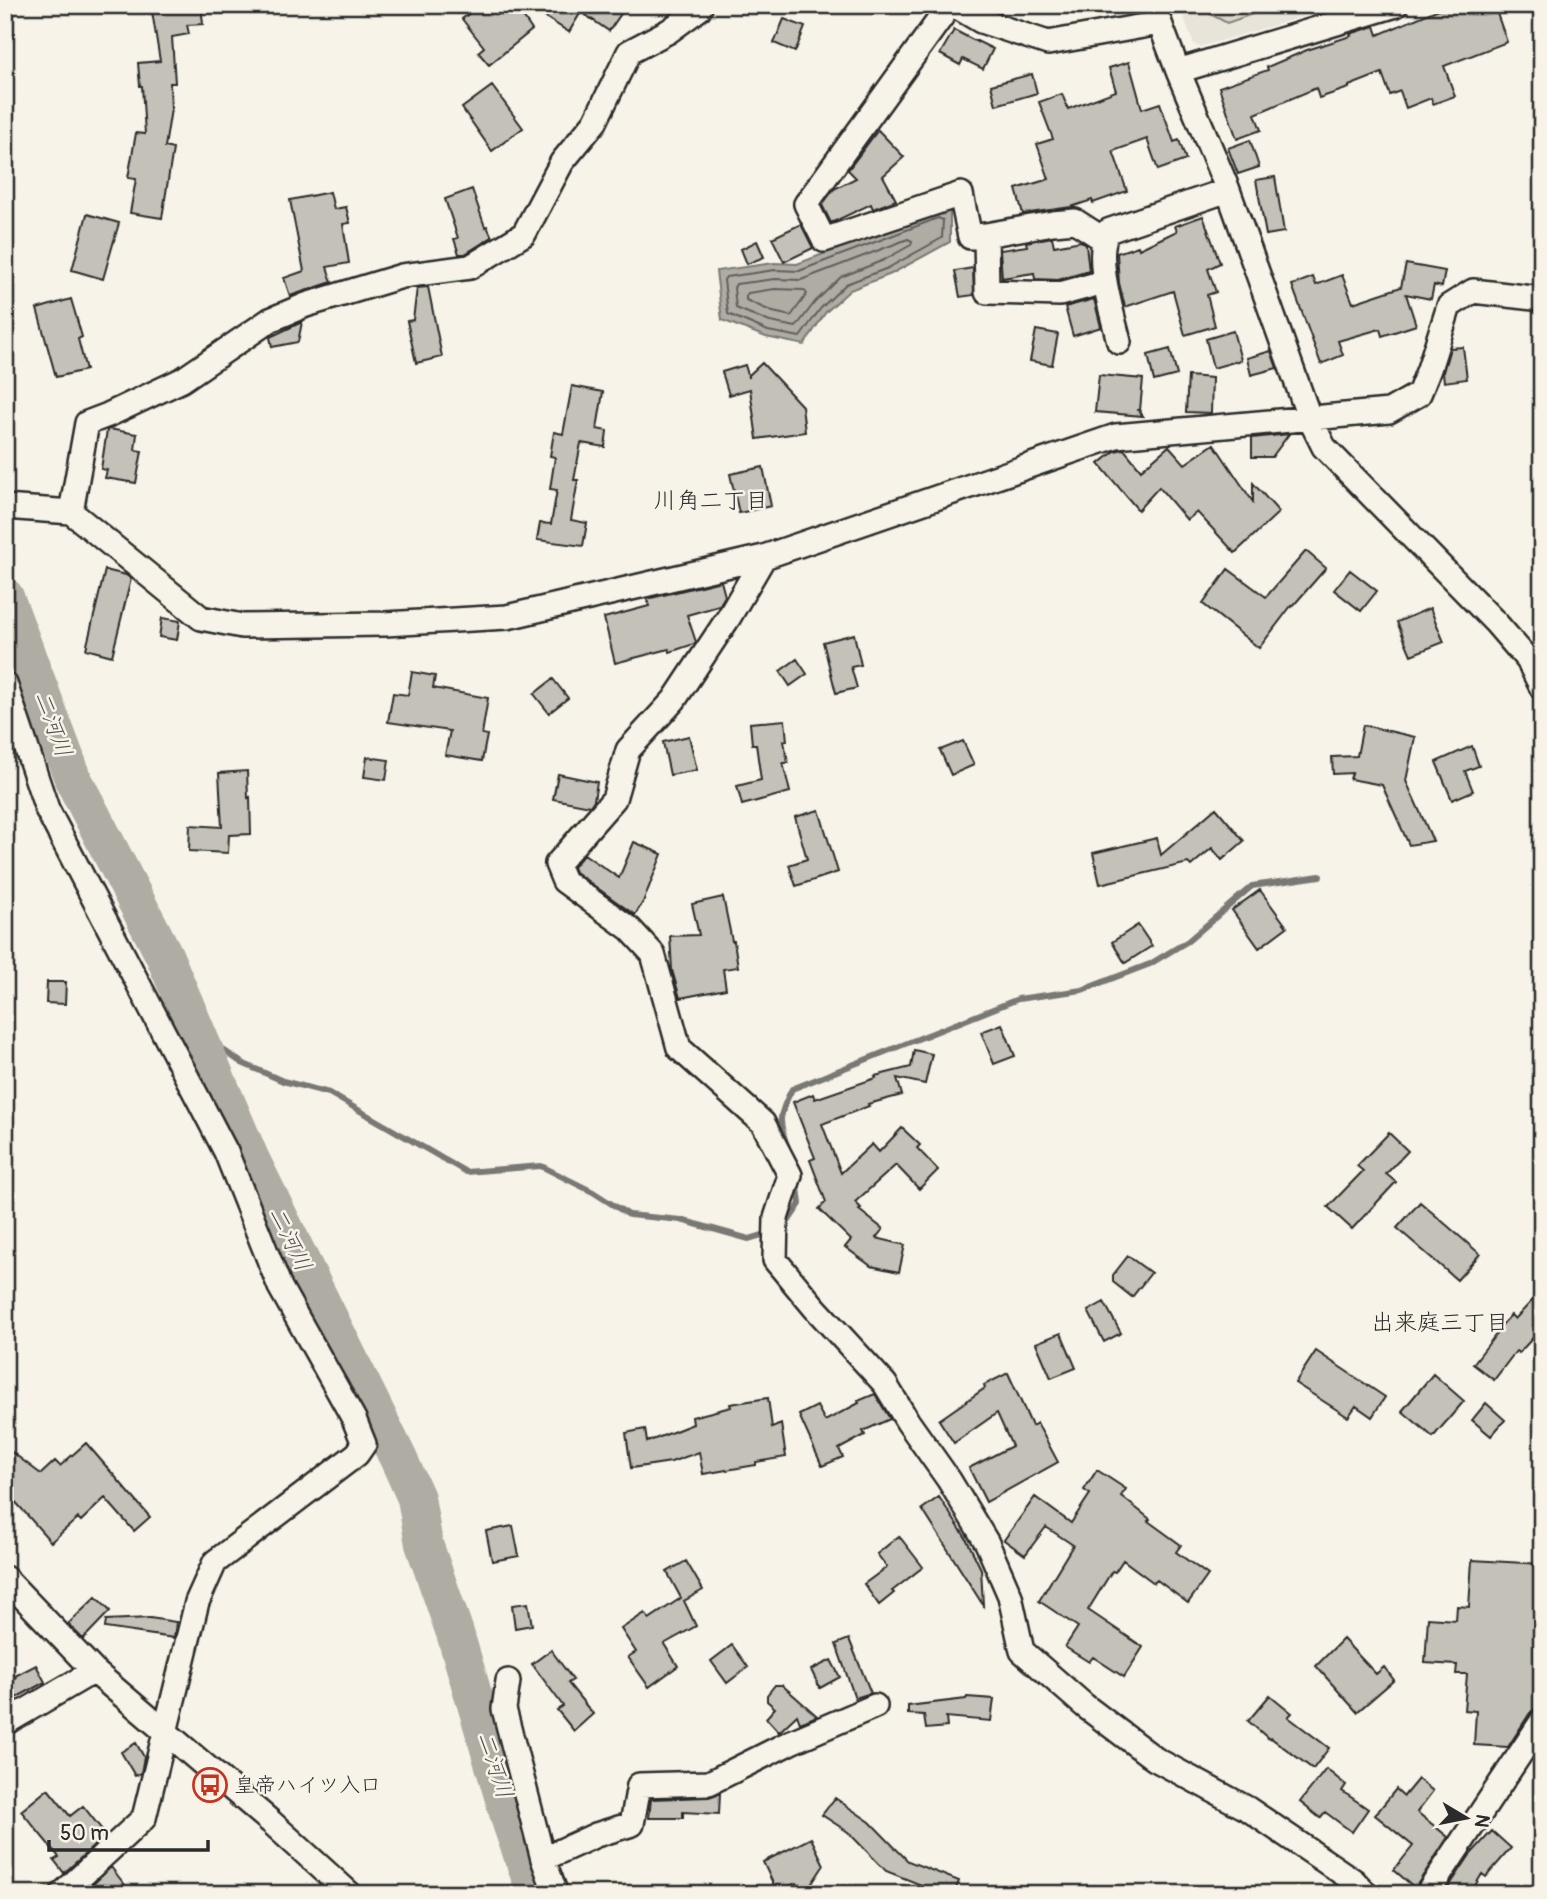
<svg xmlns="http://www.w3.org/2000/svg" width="1547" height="1899" font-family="Pangolin,'Klee One',sans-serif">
<rect width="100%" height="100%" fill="#f7f3e8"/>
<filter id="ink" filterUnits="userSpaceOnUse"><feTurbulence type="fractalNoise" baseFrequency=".0143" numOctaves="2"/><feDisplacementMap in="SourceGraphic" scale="14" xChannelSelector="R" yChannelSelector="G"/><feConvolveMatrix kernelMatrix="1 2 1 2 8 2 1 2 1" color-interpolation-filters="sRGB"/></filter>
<g filter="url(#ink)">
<path fill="#e8e4da" d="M1179 5H1342L1200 47 1194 44Z"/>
<path fill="#dad6cc" stroke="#82807c" stroke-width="2" d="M1198 5H1278L1227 23 1199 8Z"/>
<path fill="#afaca4" stroke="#7a7874" stroke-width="2" d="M950 206V242L891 274 850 290 826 312 804 345 766 337 722 320 716 271 774 263 797 264Z"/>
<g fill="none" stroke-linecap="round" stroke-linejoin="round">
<path stroke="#605f5b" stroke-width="2" d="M938 218 943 220 942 238 888 268 846 284 821 308 800 337 768 331 728 314 724 280 726 277 775 270 799 271Z
M908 239 912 241 911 245 884 260 841 277 815 302 796 327 770 322 736 308 734 288 736 284 775 279 801 280Z
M775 289 804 290 807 294 791 316 773 312 746 300V296L748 293Z"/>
<path stroke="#7a7874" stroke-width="6" d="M197 1032 242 1063 283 1081 329 1093 466 1172 541 1166 593 1192 629 1215 681 1220 749 1239 769 1233
M788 1148C778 1121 778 1116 792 1089L1018 999 1082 990 1150 964 1188 941 1252 886 1320 876
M783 1229 800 1204 797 1179"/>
<path stroke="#afaca4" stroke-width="38" d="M5 597 74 781 164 955 250 1158 399 1460 416 1498 424 1544 455 1633 511 1823 536 1894"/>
</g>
<path fill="#c4c1b9" stroke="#2b2b2b" stroke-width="2" d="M151 5H201L203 24 187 25 189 34 172 37 175 83H170L171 109 165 147 173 149 162 218 130 213 136 179 128 178 136 133 145 134 142 86H140L138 63 160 61Z
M480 5H491L497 15 511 5H515L532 30 489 65 478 52 484 47 462 19Z
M526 5H627L609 31 581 12 569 32Z
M1448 5H1494L1507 42 1444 66 1455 96 1433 104 1431 98 1406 108 1400 91 1390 95 1382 73 1349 86V88L1319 98 1316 88 1255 114 1261 130 1237 139 1219 87 1268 70 1267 67 1307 50 1351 36 1350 34 1375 26 1378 35Z
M784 19 805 27 795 52 774 43Z
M954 30 977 42V41L993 49 983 69 963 59 960 65 940 54Z
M1129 62 1142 109 1160 103 1174 142 1179 140 1186 160 1158 170 1147 139 1113 151 1127 191 1093 203 1092 200 1071 207 1023 214 1016 189 1049 179 1037 144 1053 139 1039 102 1062 94 1068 109 1116 91 1109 68Z
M1032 74 1037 93 996 105 991 85Z
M492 86 523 128 492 151 462 108Z
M878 130 904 157 883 176 896 200 873 209 871 204 831 223 822 205 834 189 856 178 848 170Z
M1250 140 1259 167 1238 174 1228 148Z
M1275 177 1284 232 1266 235 1256 180Z
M472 189 485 227 487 226 492 237 465 254H459L454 239 458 238 445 199Z
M330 192 334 209 346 207 350 223 343 224 349 263 327 267 332 282 290 296 284 278 304 271 290 200Z
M87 214 119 223 103 279 72 270Z
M1203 216 1220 263 1208 269 1216 292 1207 295 1215 326 1185 335 1173 291 1125 307 1119 283 1117 253 1138 246 1139 249 1177 231 1175 226Z
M801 224 813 248 784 262 772 238Z
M1052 237 1054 246 1081 241 1086 245 1089 271 1058 280 1035 279 1034 273 1002 278 1000 250 1027 246 1026 242Z
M757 241 764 257 747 264 741 249Z
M1406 264 1445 271 1442 287 1434 285 1431 299 1406 294 1416 325 1382 336 1380 329 1338 341 1343 355 1321 364 1292 285 1313 277 1316 285 1342 275 1353 303 1401 287Z
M973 268 974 295 960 297 955 271Z
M428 287 442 357 416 363 407 321 413 320 417 288Z
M71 299 82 337 78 339 86 370 56 377 37 309Z
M1094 299 1101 327 1073 336 1065 307Z
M302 322 298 342 272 347 270 337Z
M1036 330 1058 334 1052 365 1030 361Z
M1233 331 1241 360 1213 368 1206 339Z
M1463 347 1467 379 1444 382 1443 372 1450 348Z
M1170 349 1177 375 1154 381 1148 355Z
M1271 351 1277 368 1251 375 1247 358Z
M762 363 802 406 805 432 757 439 750 389 729 395 722 372 745 365 749 378V375Z
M1099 375 1143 379 1140 410H1138L1143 416 1095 412Z
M1188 376 1212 378 1211 413 1186 412Z
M572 386 603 392 597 429 607 431 605 447 581 443 574 480H578L571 520 587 523 583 546 537 540 540 523 551 524 557 490 550 489 555 457 550 456 554 432 563 434Z
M109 429 137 434 135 450 142 451 136 483 105 478 107 470 101 469 107 430Z
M1289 434 1272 457H1252V438Z
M1214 444 1253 502V483L1279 512 1235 553 1197 512 1187 520 1159 487 1138 510 1099 464 1115 451 1124 449 1141 470 1169 446 1185 464Z
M763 467 771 506 739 513 730 474Z
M1306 551 1326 568 1292 607 1291 606 1259 648 1203 604 1228 569 1266 597Z
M105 570 126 575 131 579 112 656 86 649Z
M1350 570 1377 591 1361 611 1334 590Z
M721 581 725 596 719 606 687 615 696 642 694 644 670 652 669 649 615 663 604 618 649 606 647 599Z
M1430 608 1444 642 1411 655 1397 622Z
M162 618 180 621 177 640 159 637Z
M854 634 861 665 851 667 857 688 836 693 823 642Z
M797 659 807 674 790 686 780 671Z
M412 672 435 676 433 688 488 698 482 734 487 735 482 761 445 755 450 731 388 722 393 693 408 695Z
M553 679 568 698 549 713 534 694Z
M785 720 787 741H784L788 763H783L790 792 742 805 737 786 761 780 756 744H752L750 723Z
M1363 725 1415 737 1406 781 1433 841 1409 845 1382 785 1350 779 1352 773 1333 774 1332 757 1357 756Z
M689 736 697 770 670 775 663 742Z
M963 741 974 765 951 775 940 750Z
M1472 746 1479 766 1465 771 1473 791 1452 800 1436 762Z
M367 757 389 760 386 780 364 777Z
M247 771 248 798 250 797 251 834 229 835 228 853 189 851 190 825 222 827 219 773Z
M558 774 597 782 594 800 590 806 553 799Z
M1216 808 1244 841 1222 860 1212 848 1191 866 1188 863 1100 884 1093 853 1157 838 1161 855Z
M819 810 838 872 796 886 789 865 807 859 795 817Z
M634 842 662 854 643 902 635 915 575 872 573 867 584 854 619 878Z
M1260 890 1287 927 1259 948 1232 910Z
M723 897 732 941H734L738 967 723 969 726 989 680 998 672 970 670 936 699 935 692 904Z
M1138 925 1152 946 1125 963 1112 942Z
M47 982H66L65 1004 46 1003Z
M1002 1024 1015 1056 994 1064 981 1032Z
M914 1050 932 1054 925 1084 897 1078 902 1095 868 1104 869 1106 822 1124 841 1173 872 1144 879 1152 902 1128 920 1145 917 1148 938 1170 919 1189 896 1165 855 1202 861 1208 859 1210 883 1229 876 1238 905 1245 899 1272 871 1266 845 1247 851 1240 819 1209 826 1202 810 1160 815 1158 793 1102 813 1094 815 1099 876 1078 875 1076 911 1067Z
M1389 1133 1408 1151 1386 1174 1396 1182 1352 1229 1328 1207 1363 1171 1357 1166Z
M1420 1202 1480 1254 1457 1280 1397 1228Z
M1128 1256 1151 1273 1132 1297 1113 1282V1275Z
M1542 1290V1328L1519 1353 1516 1351 1494 1380 1473 1364 1497 1333 1496 1331 1511 1315 1515 1319Z
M1104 1302 1121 1333 1104 1342 1088 1311Z
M1061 1333 1076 1368 1051 1378 1036 1343Z
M1316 1351 1385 1397 1372 1417 1356 1406 1348 1417 1295 1383Z
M1008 1373 1032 1426 1037 1423 1058 1462 986 1502 969 1468 1012 1446 997 1413 954 1443 939 1420 985 1388 984 1385Z
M1433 1374 1464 1401 1433 1437 1402 1411Z
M875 1394 890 1419 863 1431 865 1435 839 1449 843 1457 822 1466 799 1415 817 1406 825 1421 859 1403 858 1401Z
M768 1398 772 1428 781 1424 786 1457 756 1462V1465L703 1474 699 1452 671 1462 631 1468 626 1433 645 1429 647 1442 693 1424 692 1417 731 1407 730 1404Z
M1486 1403 1505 1420 1491 1436 1472 1420Z
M86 1443 150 1517 134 1531 105 1498 81 1521 78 1518 51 1542 5 1490V1447L41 1474 55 1461 60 1466Z
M1097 1470 1126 1489 1121 1496 1150 1519 1148 1521 1181 1545 1176 1552 1208 1575 1188 1603 1157 1580 1154 1583 1123 1560 1115 1572 1112 1571 1088 1610 1143 1647 1124 1677 1093 1657 1089 1662 1065 1647 1078 1627 1039 1601 1073 1545 1046 1527 1025 1555 1004 1540 1035 1497 1071 1523 1090 1494 1084 1490Z
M939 1497 966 1538 981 1569 983 1605 922 1509Z
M513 1526 519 1556 492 1561 486 1531Z
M899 1536 923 1567 892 1591 894 1593 879 1605 864 1584 887 1567 877 1554Z
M1472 1560 1542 1564V1707L1535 1709 1530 1713 1508 1747 1474 1745 1476 1711 1464 1710 1467 1674H1456L1457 1665 1425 1663 1428 1618 1456 1620 1457 1606 1469 1607Z
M686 1561 703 1590 684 1601 696 1626 664 1644 678 1666 649 1687 628 1657 636 1652 621 1629 645 1613 649 1619 681 1598 667 1572Z
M96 1597 110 1611 83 1639 68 1624Z
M528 1603 532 1625 515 1628 512 1605Z
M150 1618 176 1622 174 1638 105 1628 106 1620Z
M849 1639 871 1693 855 1698 836 1644Z
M1343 1639 1376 1674 1384 1667 1394 1680 1357 1712 1316 1666Z
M732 1645 748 1667 727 1683 711 1661Z
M551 1650 573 1680 568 1683 593 1714 574 1731 557 1710 563 1706 532 1664Z
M831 1660 840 1677 820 1688 811 1670Z
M36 1665 45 1682 12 1700 5 1684 16 1678 15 1676Z
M775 1685H782L817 1716 800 1723 797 1715 779 1732 766 1718 775 1708 767 1701V1695Z
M1270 1695 1292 1713 1288 1717 1329 1748 1313 1769 1271 1738 1269 1739 1248 1721Z
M967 1697 994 1699 991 1721 946 1717 947 1727 926 1729 924 1715 908 1714V1706L966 1699Z
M136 1743 144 1757 141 1773 135 1776 121 1752Z
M1326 1769 1346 1785 1342 1791 1368 1809 1352 1832 1325 1812 1320 1818 1300 1802Z
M1418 1779 1433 1791 1417 1812 1448 1837 1415 1888 1394 1870 1413 1846 1375 1815 1396 1789 1404 1796Z
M48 1789 70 1816 83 1806 106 1835 64 1873 54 1860 59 1857 21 1811Z
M720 1793 719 1814 683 1812V1818H649L651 1799 709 1797Z
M835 1798 870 1822 908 1861 959 1881 954 1894H921L924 1886 886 1871 848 1832 822 1815Z
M1492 1831 1511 1848 1486 1877 1482 1874 1470 1894H1444L1470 1855Z
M811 1838 824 1865 805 1894H801L796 1883 777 1892 763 1862Z
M111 1867 132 1894H88L86 1891Z"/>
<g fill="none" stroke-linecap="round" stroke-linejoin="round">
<g stroke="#2b2b2b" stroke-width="28">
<path id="minor" d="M950 5 806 204 824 240 961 194 970 237 986 235 987 292 1060 294 1104 282
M954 5 981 21 1048 43 1160 23
M1153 5 1178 71 1228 190 1309 417 1324 447 1496 623 1528 660 1542 688
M1178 71 1396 5
M986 235 1053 223 1075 221 1103 239
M1119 342C1113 315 1093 255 1108 231L1228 190
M5 507 71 512 201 618 242 626 385 624 507 617 764 557 1116 436 1389 411 1419 394 1429 369 1449 306 1473 291 1542 299
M71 512 87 423 108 415 182 380 270 320 306 305 402 276 470 267 524 234 562 162 595 122 629 52 669 31 699 9 701 5
M764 557 729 617 674 700 628 750 614 799 557 864 564 881 630 929 653 954 679 1048 763 1123 790 1175 776 1218 775 1260 815 1308 885 1384 908 1422 949 1480 987 1543 1010 1596 1022 1651 1085 1706 1155 1759 1248 1809 1354 1881 1366 1894
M5 684 47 809 226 1152 280 1287 354 1419 364 1444 357 1454 215 1562 197 1602 144 1818 62 1894
M5 1578 94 1671 271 1822 350 1894
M508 1681 504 1709 543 1859 556 1894
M5 1723 94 1671
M543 1859 596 1835 632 1824 639 1785 709 1783 791 1742 875 1706
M1427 1894 1542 1721"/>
</g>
<use href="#minor" stroke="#f7f3e8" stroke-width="23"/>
</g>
</g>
<defs>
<g id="bus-ring" transform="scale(1.75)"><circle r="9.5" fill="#f7f3e8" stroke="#c8321e" stroke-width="1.5"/><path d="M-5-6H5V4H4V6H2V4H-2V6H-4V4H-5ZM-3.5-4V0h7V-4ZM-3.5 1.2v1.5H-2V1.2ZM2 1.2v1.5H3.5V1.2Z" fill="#c8321e"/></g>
</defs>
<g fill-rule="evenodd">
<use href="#bus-ring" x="210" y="1785"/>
</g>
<g text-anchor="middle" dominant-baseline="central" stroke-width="5" stroke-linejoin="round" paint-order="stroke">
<g font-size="21" fill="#2b2b2b" stroke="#f7f3e8" text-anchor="start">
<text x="234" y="1785">皇帝ハイツ入口</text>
</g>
<g font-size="23" fill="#2b2b2b" stroke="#f7f3e8">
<text x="711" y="500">川角二丁目</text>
<text x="1440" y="1322">出来庭三丁目</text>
</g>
<g font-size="23" font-style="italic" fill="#53524f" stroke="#f7f3e8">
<text transform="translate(53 724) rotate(70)">二河川</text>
<text transform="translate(290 1239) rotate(64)">二河川</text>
<text transform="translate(495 1765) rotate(72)">二河川</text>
</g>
</g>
<rect width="1547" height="1899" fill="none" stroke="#f7f3e8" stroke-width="28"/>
<rect x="14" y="14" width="1519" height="1871" fill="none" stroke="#2b2b2b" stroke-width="2.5" filter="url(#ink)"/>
<g transform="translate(1466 1818) rotate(100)" stroke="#f7f3e8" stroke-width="5" paint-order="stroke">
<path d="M0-5L12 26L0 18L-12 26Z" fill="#2b2b2b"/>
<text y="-10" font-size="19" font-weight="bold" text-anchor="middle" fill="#2b2b2b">N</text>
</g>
<path d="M49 1840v10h159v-10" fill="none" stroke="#2b2b2b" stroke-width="3.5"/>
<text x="60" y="1840" font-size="21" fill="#2b2b2b" stroke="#f7f3e8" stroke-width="5" paint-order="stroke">50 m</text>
</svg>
